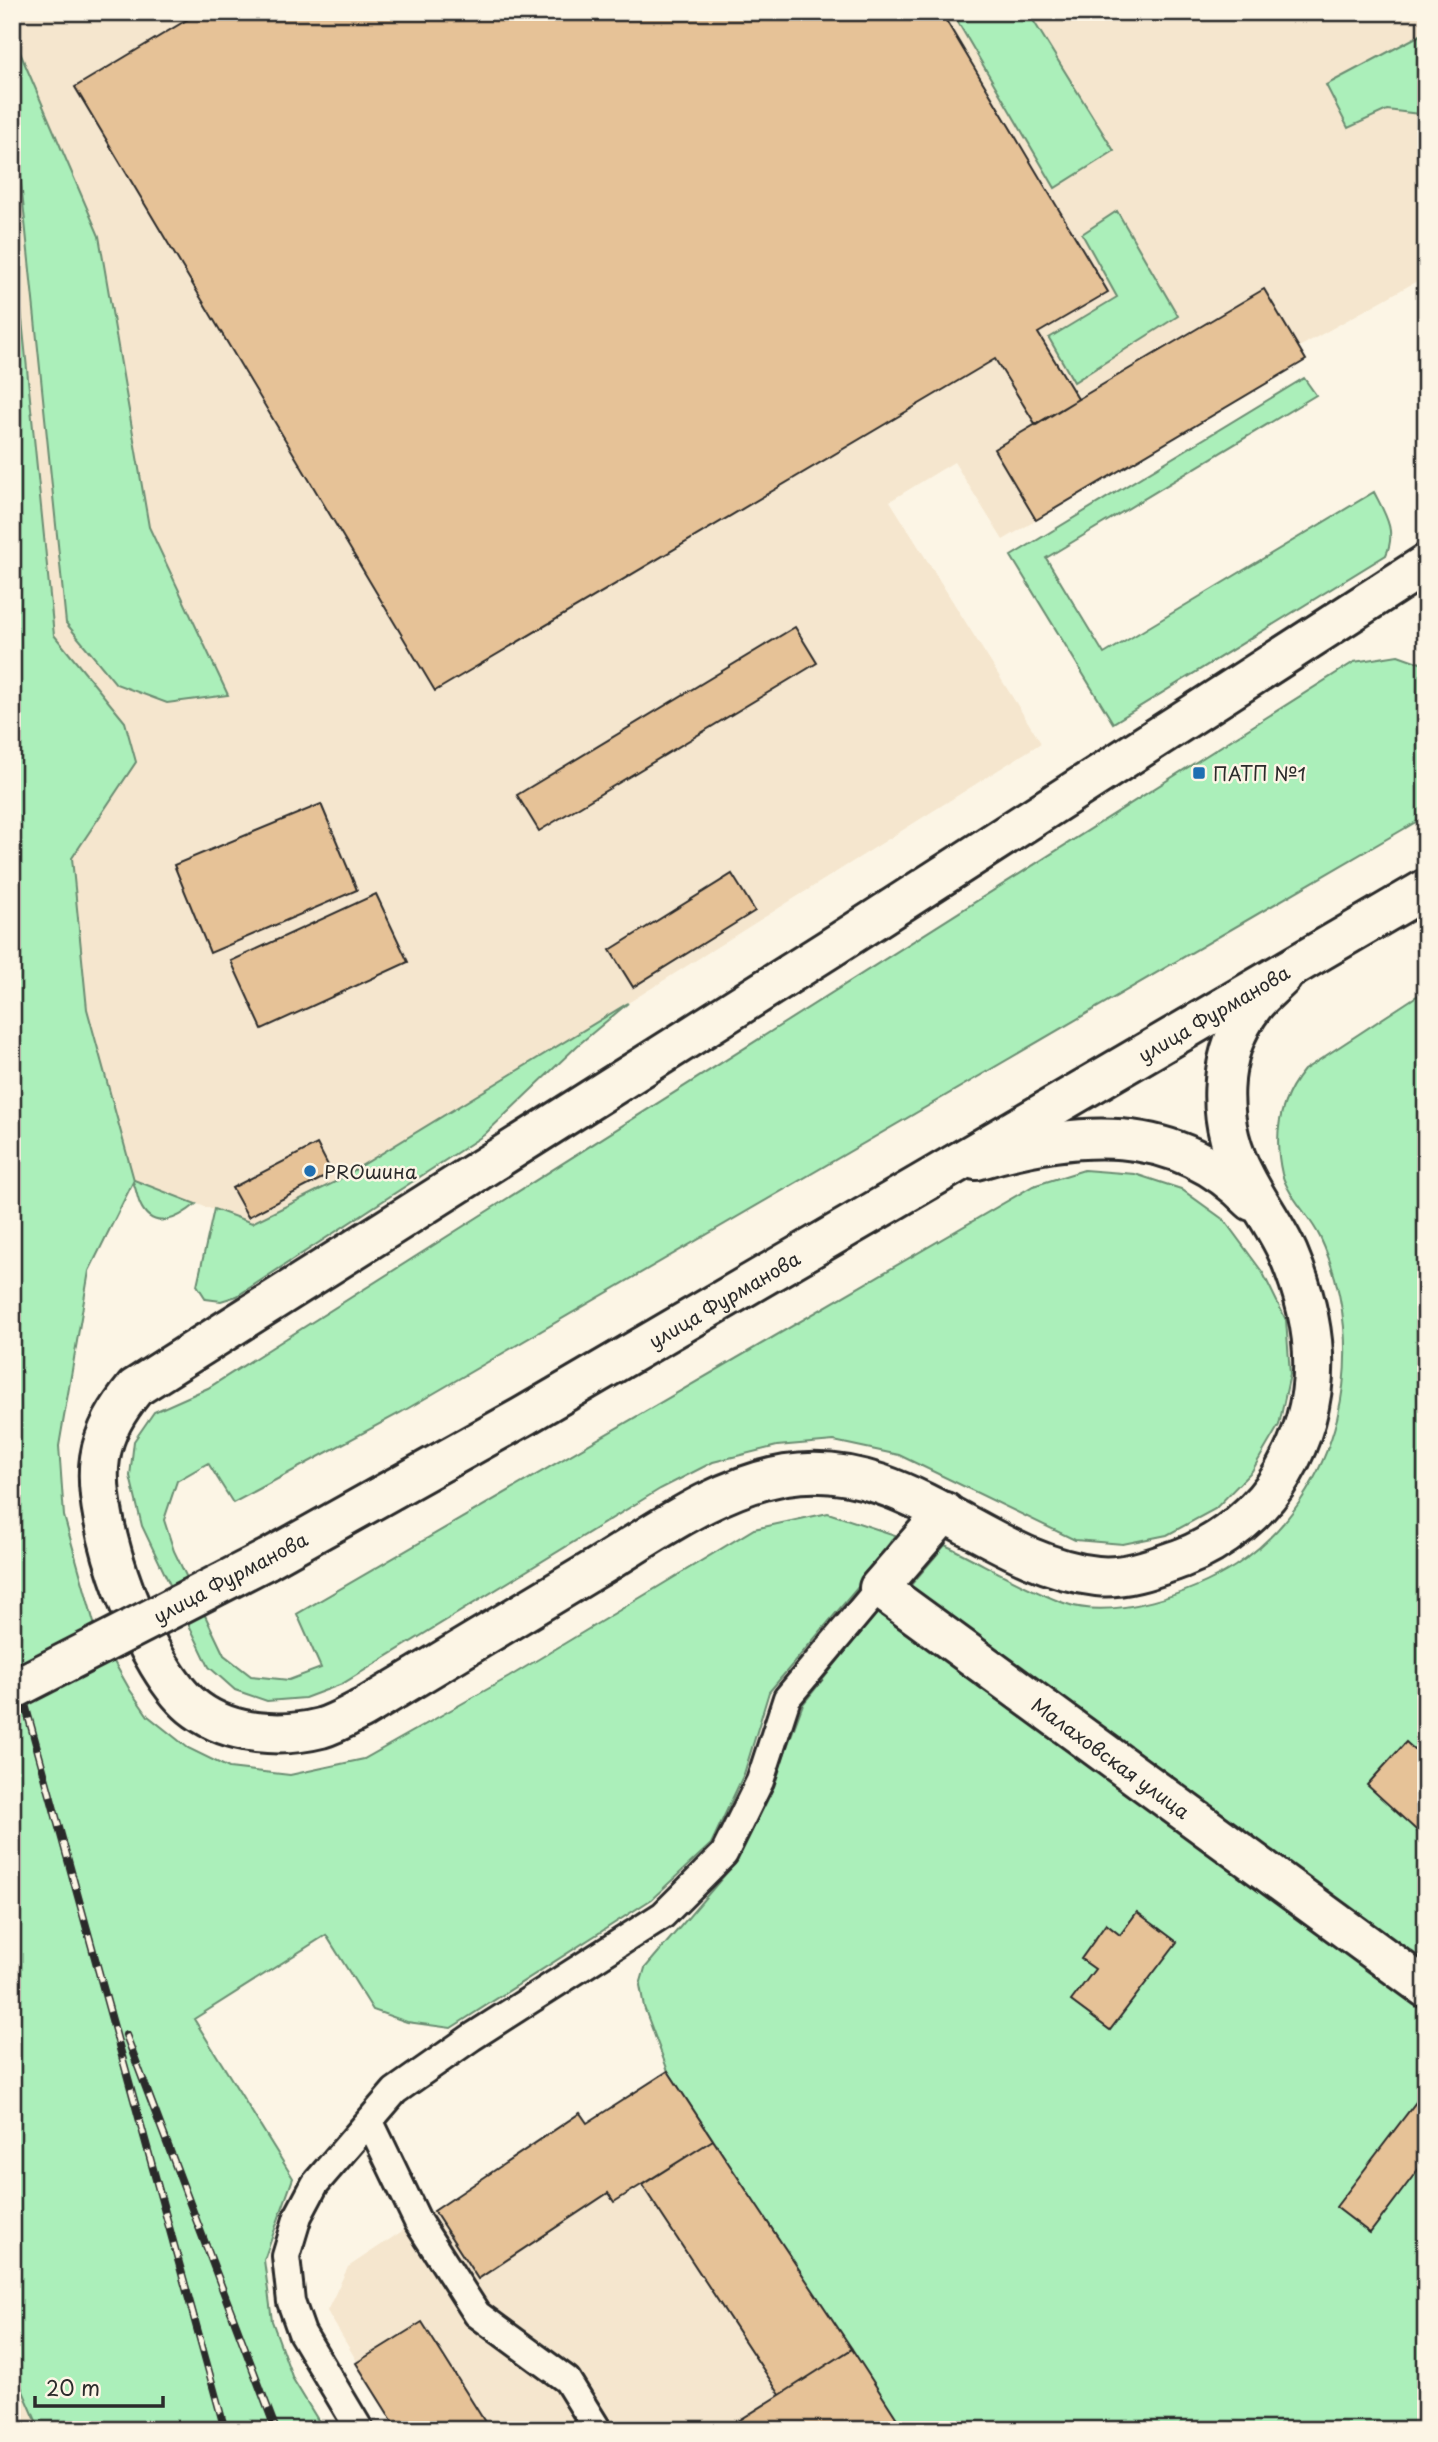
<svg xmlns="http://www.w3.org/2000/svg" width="1438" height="2442" font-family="'Playpen Sans',sans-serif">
<rect width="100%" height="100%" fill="#fcf5e5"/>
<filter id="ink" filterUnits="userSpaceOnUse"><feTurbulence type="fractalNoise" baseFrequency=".0143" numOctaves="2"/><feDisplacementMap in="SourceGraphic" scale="14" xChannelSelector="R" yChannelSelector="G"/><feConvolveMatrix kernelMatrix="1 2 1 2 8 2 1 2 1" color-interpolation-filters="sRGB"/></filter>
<g filter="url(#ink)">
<path fill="#f5e6ce" d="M12 12H1426V276L1299 347 1306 360 1003 540 954 462 890 501 1041 743 628 1003 333 1183 252 1224 134 1181 87 1009 72 858 136 761 125 722 54 635 12 221Z
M668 2071 903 2428 398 2430 327 2311 348 2267 580 2113 587 2123Z
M12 2366 40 2430H12Z"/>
<path fill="#abefba" stroke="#6b8d72" stroke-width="2" d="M952 12H1028L1114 151 1055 188Z
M1426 32V128L1419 114 1387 110 1348 128 1326 85Z
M12 34 99 236 149 527 228 695 167 703 116 684 66 623 18 153 12 133Z
M1117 211 1178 316 1074 382 1049 338 1117 297 1082 234Z
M12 221 54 635 125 722 136 762 72 858 87 1009 134 1180 196 1204C179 1218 153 1233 140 1204 137 1197 136 1188 133 1182L89 1271 59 1446 64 1516 96 1630 130 1690 148 1716 188 1748 229 1768 290 1775 364 1759 509 1677 754 1529 828 1513 895 1535 865 1579 769 1692 744 1774 711 1844 652 1899 451 2028 407 2022 373 2010 326 1935 194 2019 293 2178 264 2260 272 2321 293 2379 324 2430H40L12 2366Z
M1304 378 1316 395 1046 558 1104 654 1374 492C1385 514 1397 531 1386 555L1113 723 1011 556Z
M1398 655 1426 665V816L1421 819 400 1413 233 1503 208 1463 177 1481 164 1520 174 1551 224 1655 251 1676 289 1680 321 1668 297 1614 1033 1186 1084 1170 1135 1174 1181 1189 1224 1220 1263 1273 1286 1320 1290 1374 1279 1425 1252 1471 1215 1509 1167 1535 1123 1544 1075 1540 899 1455 834 1441 777 1446 713 1462 660 1489 342 1684 305 1698 267 1701 235 1690 209 1667 142 1526 130 1476 134 1441 154 1412 208 1388 1354 662Z
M1426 990V1979L904 1593 945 1545C984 1564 1023 1588 1064 1603 1113 1621 1193 1593 1235 1566 1341 1495 1373 1352 1320 1237 1310 1216 1288 1196 1282 1174 1273 1135 1279 1100 1304 1070Z
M628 1003 577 1046 484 1135 237 1296 221 1301 206 1299 197 1285 214 1209 252 1223 333 1183Z
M881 1607 1426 2010V2430H900L902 2428 668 2071 644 2007 640 1985 645 1968 735 1863 772 1787 803 1704Z"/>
<path fill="#e6c297" stroke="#2b2b2b" stroke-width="2" d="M200 12H941L1108 292 1038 333 1078 399 1036 425 995 359 435 691 75 87Z
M1264 289 1306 360 1036 520 994 449Z
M795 627 817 663 539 831 517 795Z
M321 804 357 890 210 953 174 865Z
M732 874 755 911 633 987 610 950Z
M376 894 408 962 262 1029 231 961Z
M317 1144 332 1173 248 1217 232 1188Z
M1406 1742 1426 1760V1839L1367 1785Z
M1137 1912 1177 1942 1110 2030 1071 2001 1095 1969 1081 1959 1106 1924 1120 1935Z
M668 2071 713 2140 614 2202 608 2193 478 2279 434 2211 580 2113 587 2123Z
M1416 2102 1426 2110V2159L1370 2233 1336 2207Z
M713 2140 852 2349 780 2395 642 2185Z
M422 2322 490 2430H398L356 2363Z
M852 2349 903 2428 724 2430 780 2395Z"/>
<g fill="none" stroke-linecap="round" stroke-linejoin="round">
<g stroke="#2b2b2b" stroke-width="32">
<path id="service" d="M370 2122 418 2222 477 2314 567 2380 598 2430
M360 2430 302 2333 291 2302 286 2256 298 2216 315 2184 395 2091 472 2037 663 1915 724 1854 760 1781 787 1698 879 1588"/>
</g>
<g stroke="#2b2b2b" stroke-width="44">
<g id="minor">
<path id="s1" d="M945 1512 879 1588 1426 1988"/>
</g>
</g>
<g stroke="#2b2b2b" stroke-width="44">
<path id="tertiary" d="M1282 977C1273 986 1262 995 1254 1005 1216 1054 1216 1123 1245 1177 1258 1203 1276 1226 1288 1253 1320 1328 1325 1401 1283 1473 1262 1510 1222 1543 1182 1558 1156 1567 1126 1579 1097 1576 989 1565 905 1455 786 1475 716 1487 655 1533 595 1569 518 1615 441 1662 364 1708 350 1715 335 1724 321 1728 282 1738 231 1735 197 1710 145 1673 90 1521 100 1458 104 1431 118 1409 135 1388L829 949 1426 564
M976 1160C1074 1130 1175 1121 1252 1201"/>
</g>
<g stroke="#2b2b2b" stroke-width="44">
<g id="secondary">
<path id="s2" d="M266 1560 524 1416 1426 889"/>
</g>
</g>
<use href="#service" stroke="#fcf5e5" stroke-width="26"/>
<use href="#minor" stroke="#fcf5e5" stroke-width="38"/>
<use href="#tertiary" stroke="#fcf5e5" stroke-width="38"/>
<use href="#secondary" stroke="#fcf5e5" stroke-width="38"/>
<g stroke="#2b2b2b" stroke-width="8">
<path id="rail" d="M12 1657 225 2430
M126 2035 276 2430"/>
</g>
<use href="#rail" stroke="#fcf5e5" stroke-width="5" stroke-dasharray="16" stroke-linecap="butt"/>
<g stroke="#2b2b2b" stroke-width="44" stroke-linecap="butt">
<path id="secondary-bridge" d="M12 1690 266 1560"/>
</g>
<use href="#secondary-bridge" stroke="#fcf5e5" stroke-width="38"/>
</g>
</g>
<g fill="#1f6fb2" stroke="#fcf5e5" stroke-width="2.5">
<rect x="1192" y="766" width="14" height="14" rx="3.5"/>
<circle cx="310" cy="1171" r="7"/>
</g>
<g text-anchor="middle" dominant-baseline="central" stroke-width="5" stroke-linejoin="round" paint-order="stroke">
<g font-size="19" fill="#2b2b2b" stroke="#fcf5e5" text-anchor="start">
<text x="1213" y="773">ПАТП №1</text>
<text x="324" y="1171">PROшина</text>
</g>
<g font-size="19" fill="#2b2b2b" stroke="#fcf5e5">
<text stroke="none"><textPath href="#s2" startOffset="1094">улица Фурманова</textPath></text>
<text stroke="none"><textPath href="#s2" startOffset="527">улица Фурманова</textPath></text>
<text transform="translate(230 1577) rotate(-28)">улица Фурманова</text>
<text stroke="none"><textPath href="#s1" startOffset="388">Малаховская улица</textPath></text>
</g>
</g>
<rect width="1438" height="2442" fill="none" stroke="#fcf5e5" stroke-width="42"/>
<rect x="21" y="21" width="1396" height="2400" fill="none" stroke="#2b2b2b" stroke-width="2.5" filter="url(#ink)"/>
<path d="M35 2396v10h128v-10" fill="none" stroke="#2b2b2b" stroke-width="3.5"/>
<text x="46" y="2396" font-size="21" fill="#2b2b2b" stroke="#fcf5e5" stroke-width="5" paint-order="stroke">20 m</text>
</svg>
